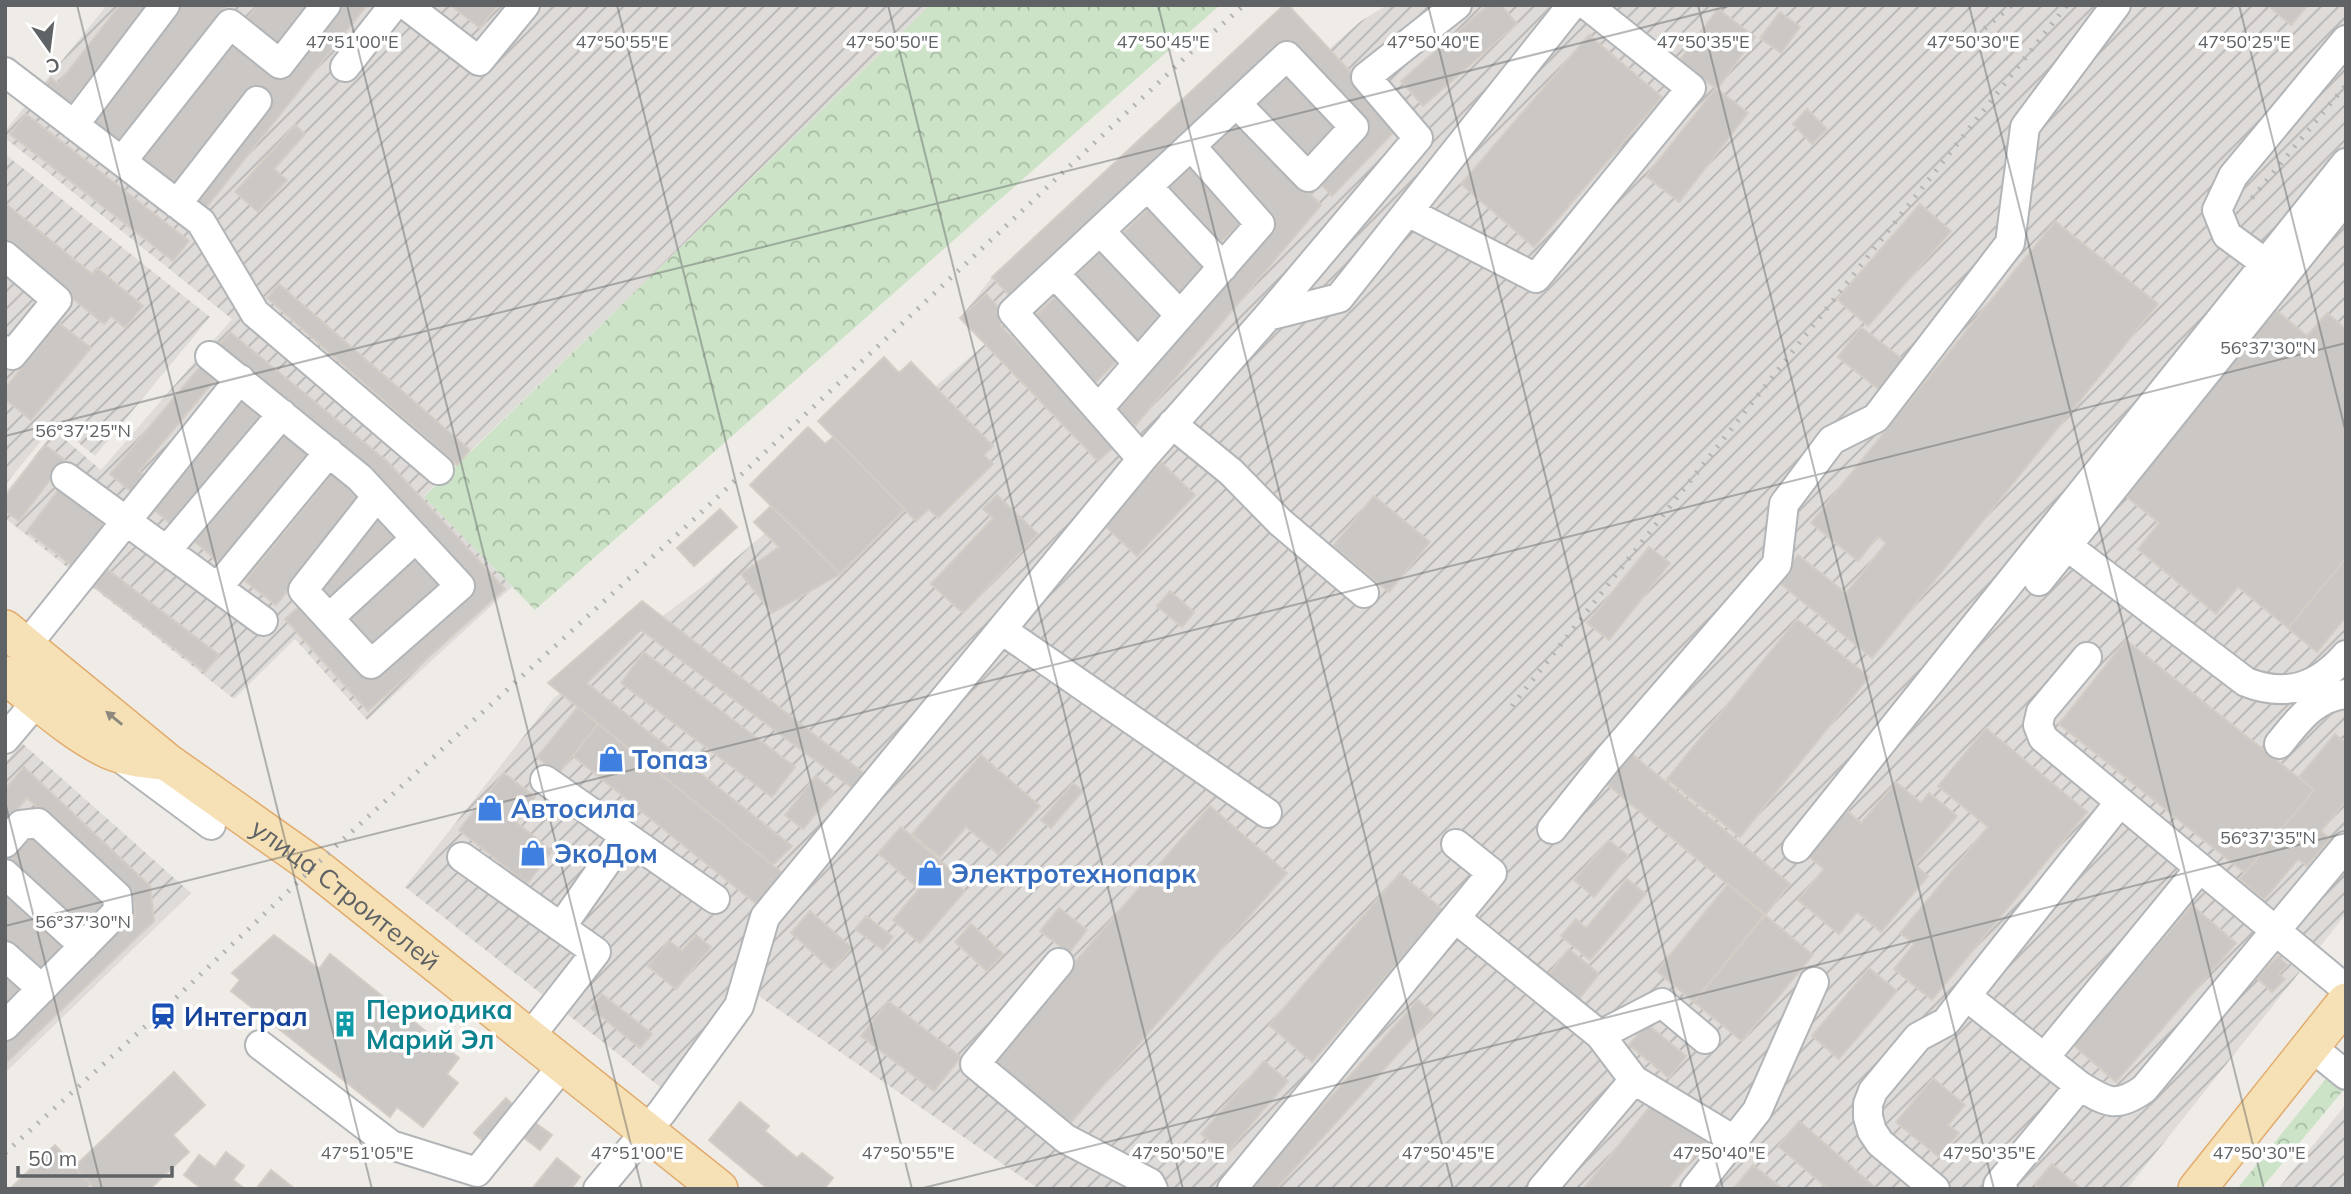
<svg xmlns="http://www.w3.org/2000/svg" width="2351" height="1194" font-family="Mulish,sans-serif">
<defs>
<pattern id="industrial-furrows" width="10" height="10" patternUnits="userSpaceOnUse" patternTransform="scale(1.75)"><rect width="10" height="10" fill="#dedbd9"/><path d="M-1 1l2-2M0 10L10 0M9 11l2-2" fill="none" stroke="#b7b5b4"/></pattern>
<pattern id="forest-crowns" width="20" height="18" patternUnits="userSpaceOnUse" patternTransform="scale(1.75)"><rect width="20" height="18" fill="#cce3c7"/><path d="M2 6a3 3 0 1 1 6 0M12 15a3 3 0 1 1 6 0" fill="none" stroke="#a9bca5"/></pattern>
</defs>
<rect width="100%" height="100%" fill="#efece7"/>
<path fill="url(#industrial-furrows)" d="M107 5H930L424 496 512 587 367 720 295 639 234 699 5 518V493L55 431 101 470 232 319 5 138V131Z
M1284 5 1329 49 1361 21 1387 5H2346V914L2127 1189H1039L737 981 664 1090 405 887 554 698 708 582 985 344 960 318 992 277Z
M5 154 210 317 95 456 55 424 5 485Z
M22 743 191 893 5 1073V763Z
M2346 1104V1189H2278Z"/>
<path fill="url(#forest-crowns)" d="M930 5H1220L535 610 424 497Z
M2346 1054V1087L2261 1189H2237Z"/>
<path fill="#cbc7c4" stroke="#d3cdc6" stroke-width="2" d="M120 5H149L79 92 87 98 73 114 38 94 51 78 58 84Z
M178 5H227L116 146 85 122Z
M258 5H307L276 44 246 20Z
M338 5H367L205 209 192 197 272 97 258 86 177 188 140 159 237 37 284 74Z
M450 5H498L480 28Z
M1284 5H1288L1387 111 1392 134 1332 196 1318 181 1368 129 1286 41 1011 297 992 277Z
M1488 5H1501L1517 24 1423 106 1401 81Z
M2267 5H2308L2291 25Z
M1718 9 1755 37 1717 89 1679 61Z
M1780 12 1800 27 1781 53 1760 38Z
M1589 35 1662 97 1534 247 1461 184Z
M1286 71 1338 126 1302 160 1250 104Z
M1716 88 1748 113 1679 202 1646 176Z
M1807 109 1827 129 1812 144 1793 124Z
M26 114 189 241 173 261 10 134Z
M1233 117 1321 205 1135 426 1116 409 1274 223 1201 147Z
M295 125 305 134 274 169 287 180 258 212 235 192Z
M1192 161 1246 218 1214 248 1160 190Z
M5 203 92 274 97 268 143 306 125 328 111 316 104 324 5 243Z
M1920 204 1951 231 1868 326 1837 299Z
M1151 206 1213 270 1181 301 1119 237Z
M2055 221 2158 304 1872 658 1777 581 1798 555 1846 593 1886 543 1878 536 1858 561 1811 523Z
M1104 248 1167 312 1135 343 1072 279Z
M279 284 470 450 457 465 267 298Z
M1061 291 1123 355 1092 386 1029 322Z
M986 294 1008 317 1000 325 1116 445 1098 461 960 318Z
M2276 310 2307 336 2327 313 2346 329V558L2288 628 2238 587 2216 614 2138 549 2159 523 2123 494Z
M59 323 91 348 31 420 5 399V388Z
M1861 327 1911 366 1887 396 1838 357Z
M230 332 388 462 505 589 368 711 285 619 303 603 372 680 475 586 369 472 216 348Z
M884 357 899 373 911 362 993 446 984 455 993 464 938 518 929 509 916 521 818 421Z
M203 363 218 376 139 471 145 476 132 492 110 474Z
M239 391 269 416 176 528 146 503Z
M808 427 825 444 833 437 905 509 840 574 750 485Z
M288 430 317 455 223 566 194 541Z
M45 445 65 460 19 521 5 511V497Z
M1161 462 1195 495 1137 556 1103 524Z
M333 472 364 496 276 605 245 581Z
M59 489 110 528 78 570 27 531Z
M997 495 1038 534 963 613 931 584 993 518 983 509Z
M1374 496 1430 542 1389 592 1333 546Z
M771 506 840 574 772 613 741 574 779 547 754 522Z
M720 509 737 527 694 566 677 548Z
M378 513 403 535 331 606 316 591Z
M1649 547 1670 563 1609 640 1587 623Z
M419 555 444 583 370 649 345 621Z
M2346 558V617L2317 652 2288 628Z
M103 566 219 655 205 672 90 583Z
M1170 591 1194 612 1182 627 1157 606Z
M642 601 869 777 856 791 641 630 587 683 792 846 773 865 548 683Z
M1797 619 1869 677 1740 837 1667 779Z
M2126 640 2314 790 2245 873 2059 724Z
M644 652 795 767 772 797 621 683Z
M578 707 598 724 558 774 537 757Z
M598 724 785 875 759 906 573 756Z
M1986 728 2087 812 1932 1000 1894 969 1914 944 1900 933 1988 827 1938 786Z
M2335 734 2346 743V801L2321 831 2330 839 2307 866 2298 859 2264 900 2240 879 2314 790 2299 777Z
M1627 750 1790 884 1765 915 1602 780Z
M981 755 1040 806 998 854 966 827 940 857 912 834Z
M24 767 150 886 154 921 5 1064V1040L135 916 132 890 27 798 5 823V789Z
M504 773 535 797 516 822 552 851 527 884 459 830Z
M816 776 834 792 803 829 785 815Z
M1896 782 1921 803 1929 793 1957 816 1915 865 1928 876 1881 932 1857 912 1839 934 1798 900 1824 869 1808 856 1846 810 1861 823Z
M1073 783 1083 791 1051 828 1041 820Z
M1210 806 1287 873 1067 1127 990 1060Z
M901 827 959 877 955 883 965 891 920 943 893 920 919 889 878 853Z
M36 833 108 904 83 930 10 859Z
M1609 840 1628 856 1594 897 1574 880Z
M1400 873 1443 910 1312 1062 1269 1025Z
M1627 879 1646 894 1590 960 1561 936 1576 919 1586 928Z
M1728 884 1765 914 1694 1002 1657 971Z
M5 887 68 943 41 973 5 941Z
M2192 905 2236 943 2116 1082 2072 1044Z
M1059 908 1087 930 1069 953 1040 931Z
M810 911 852 948 832 970 791 933Z
M1765 915 1813 955 1742 1041 1694 1002Z
M866 916 893 937 883 950 855 929Z
M971 924 1003 954 987 971 955 942Z
M274 935 319 969 330 954 459 1058 447 1074 458 1083 423 1127 397 1107 390 1117 231 991 240 980 232 973Z
M696 935 711 947 676 989 648 966 669 941 682 951Z
M1569 949 1599 974 1579 999 1549 974Z
M2278 956 2287 965 2279 974 2285 979 2272 992 2257 978Z
M1869 968 1897 991 1839 1059 1812 1036Z
M5 970 25 988 5 1010Z
M602 994 652 1034 640 1048 591 1008Z
M1418 1000 1434 1014 1276 1189H1248Z
M888 1001 961 1057 934 1091 861 1036Z
M1647 1024 1686 1056 1669 1078 1629 1045Z
M1264 1061 1288 1081 1226 1154 1201 1134Z
M174 1072 205 1105 173 1135 189 1152 150 1189H95L74 1167Z
M1933 1078 1965 1105 1948 1125 1959 1133 1939 1157 1896 1122Z
M1658 1097 1709 1138 1668 1189H1583Z
M506 1098 517 1109 485 1143 474 1133Z
M740 1102 769 1126 765 1131 797 1158 802 1153 833 1178 824 1189H768L709 1140Z
M530 1119 552 1135 540 1150 519 1134Z
M1799 1121 1877 1189H1828L1778 1146Z
M55 1145 90 1184 86 1189H10Z
M226 1152 244 1166 233 1180 245 1189H202L184 1175 199 1155 215 1167Z
M557 1158 580 1177 571 1189H532Z
M2052 1164 2081 1189H2041L2035 1184Z
M1753 1165 1783 1189H1733Z
M271 1170 295 1189H256Z"/>
<g fill="none" stroke-linecap="round" stroke-linejoin="round">
<g stroke="#b2b5b8" stroke-width="32">
<path id="minor" d="M406 5 479 61 525 5
M345 67 394 5
M5 72 201 222 255 313 439 470
M74 125 165 5
M122 161 230 24 280 64 326 5
M1148 187 1223 267
M177 204 257 101
M1408 212 1536 278 1691 88 1587 5
M1100 231 1180 315
M5 256 57 300 12 355 5 350
M2265 263 2227 235 2217 210 2233 176 2346 40
M1055 274 1138 363
M1268 316 1339 298 1572 5
M210 356 360 478 460 586 371 664 303 590 377 496
M1098 409 1260 224 1191 146
M1172 424 1231 472 1280 522 1364 593
M1142 459 1013 312 1287 56 1354 127 1308 177 1237 104
M66 477 263 621
M2067 546 2246 682C2287 698 2318 687 2346 655
M167 550 282 414
M2039 581 2346 198
M218 587 329 452
M329 618 416 538
M1002 630 1267 813
M26 646 240 379
M2087 657 2041 712 2038 725 2043 738 2346 989
M5 739 38 700
M2279 744C2298 721 2314 697 2346 694
M118 756 211 825
M545 780 715 899
M1552 829 1608 759 1777 564 1784 504 1832 440 1876 418 2010 243 2025 127 2116 5
M5 843 21 825 38 823 117 896 118 911 5 1026
M1797 848 2346 163
M462 857 596 952 529 1038
M5 874 84 946
M1455 918 1600 1035 1634 1080 1542 1189
M561 927 625 836
M5 956 42 989
M1059 963 975 1064 1066 1139 1150 1183 1153 1189
M1600 1035 1662 1003 1705 1039
M260 1045 391 1145 477 1172 563 1065
M2309 1045 2346 1075
M2044 1058 2200 868
M1634 1080 1734 1140
M2080 1086C2106 1102 2116 1109 2144 1089L2346 846
M598 1189 662 1112 739 1006 765 917 1142 459 1268 316 1418 138 1366 77 1457 5
M1232 1189 1492 873 1456 844
M1695 1189 1757 1111 1814 982
M1935 1189 1880 1143 1872 1131 1868 1117V1104L1873 1091 1918 1037 1946 1022 1966 996
M2003 1189 1998 1185 2080 1086 1966 996 2120 802"/>
</g>
<g stroke="#e2ac6e" stroke-width="40">
<g id="major">
<path id="s1" d="M5 629 167 762 314 866 719 1189"/>
<path d="M5 675C38 700 71 732 109 750 125 757 145 759 163 761"/>
<path d="M2197 1189 2346 1002"/>
</g>
</g>
<use href="#minor" stroke="#fff" stroke-width="28"/>
<use href="#major" stroke="#f6e0b5" stroke-width="37"/>
<path stroke="#b3b4b4" stroke-width="5" stroke-dasharray="2 9" stroke-linecap="butt" d="M1968 43 2012 5
M2252 198 2346 85
M1512 706 2067 5
M5 1153 160 1013 335 847 693 520 1189 54 1244 5"/>
</g>
<defs><path id="oneway-solid" d="M-6-.8H1V-3.2L6.5 0L1 3.2V.8H-6Z" transform="scale(1.75)"/></defs>
<use fill="#8c887e" href="#oneway-solid" transform="translate(114 718) rotate(-141)"/>
<path fill="none" stroke="#5f6366" stroke-width="2" stroke-opacity="0.45" d="M77 5 372 1189M347 5 642 1189M617 5 912 1189M888 5 1183 1189M1158 5 1453 1189M1428 5 1723 1189M1698 5 1994 1189M1969 5 2264 1189M2239 5 2346 433M5 436 1733 5M5 802 102 1189M5 926 2346 343M919 1189 2346 833"/>
<defs>
<g id="shop-bare" transform="scale(2.1)"><path d="M-5-2.5h2.3a2.7 3.5 0 0 1 5.4 0H5L5.5 6h-11ZM-1.5-2.5h3a1.5 2.3 0 0 0-3 0Z" fill="#3f7fe0" stroke="#fff" stroke-width="2.5" paint-order="stroke"/></g>
<g id="station-bare" transform="scale(2.1)"><path d="M-3-6H3Q5-6 5-4V2Q5 4 3 4L4.5 6H3L1.5 4h-3L-3 6H-4.5L-3 4Q-5 4-5 2V-4Q-5-6-3-6ZM-3.5-4v3h7v-3ZM-3.5 1v1.5H-2V1ZM2 1v1.5H3.5V1Z" fill="#1a4fb4" stroke="#fff" stroke-width="2.5" paint-order="stroke"/></g>
<g id="building-bare" transform="scale(2.1)"><path d="M-4-6H4V6H1V3H-1V6H-4ZM-2.5-4.3h1.7v1.8h-1.7ZM.8-4.3h1.7v1.8H.8ZM-2.5-1h1.7V.8h-1.7ZM.8-1h1.7V.8H.8Z" fill="#0f9aa8" stroke="#fff" stroke-width="2.5" paint-order="stroke"/></g>
</defs>
<g fill-rule="evenodd">
<use href="#shop-bare" x="611" y="759"/>
<use href="#shop-bare" x="490" y="808"/>
<use href="#shop-bare" x="533" y="853"/>
<use href="#shop-bare" x="930" y="873"/>
<use href="#station-bare" x="163" y="1016"/>
<use href="#building-bare" x="345" y="1024"/>
</g>
<g text-anchor="middle" dominant-baseline="central" stroke-width="7" stroke-linejoin="round" paint-order="stroke">
<g font-size="26" font-weight="bold" fill="#366cbe" stroke="#fff" text-anchor="start">
<text x="632" y="759">Топаз</text>
<text x="511" y="808">Автосила</text>
<text x="554" y="853">ЭкоДом</text>
<text x="951" y="873">Электротехнопарк</text>
</g>
<g font-size="26" fill="#5f6366" stroke="#fff">
<text stroke="none"><textPath href="#s1" startOffset="432">улица Строителей</textPath></text>
</g>
<g font-size="26" font-weight="bold" fill="#0d838f" stroke="#fff" text-anchor="start">
<text x="366" y="1009">Периодика<tspan x="366" dy="30">Марий Эл</tspan></text>
</g>
<g font-size="26" font-weight="bold" fill="#164399" stroke="#fff" text-anchor="start">
<text x="184" y="1016">Интеграл</text>
</g>
</g>
<g font-size="18" text-anchor="middle" fill="#5f6366" stroke="#fff" stroke-width="7" stroke-linejoin="round" paint-order="stroke">
<text x="2244" y="48">47°50'25"E</text>
<text x="352" y="48">47°51'00"E</text>
<text x="622" y="48">47°50'55"E</text>
<text x="892" y="48">47°50'50"E</text>
<text x="1163" y="48">47°50'45"E</text>
<text x="1433" y="48">47°50'40"E</text>
<text x="1703" y="48">47°50'35"E</text>
<text x="1973" y="48">47°50'30"E</text>
<text x="2268" y="354">56°37'30"N</text>
<text x="83" y="437">56°37'25"N</text>
<text x="2268" y="844">56°37'35"N</text>
<text x="83" y="928">56°37'30"N</text>
<text x="367" y="1159">47°51'05"E</text>
<text x="637" y="1159">47°51'00"E</text>
<text x="908" y="1159">47°50'55"E</text>
<text x="1178" y="1159">47°50'50"E</text>
<text x="1448" y="1159">47°50'45"E</text>
<text x="1719" y="1159">47°50'40"E</text>
<text x="1989" y="1159">47°50'35"E</text>
<text x="2259" y="1159">47°50'30"E</text>
</g>
<rect width="2351" height="1194" fill="none" stroke="#5f6366" stroke-width="14"/>
<g transform="translate(49 49) rotate(166)" stroke="#ffffff" stroke-width="5" paint-order="stroke">
<path d="M0-5L12 26L0 18L-12 26Z" fill="#5f6366"/>
<text y="-10" font-size="19" font-weight="bold" text-anchor="middle" fill="#5f6366">С</text>
</g>
<path d="M18 1166v10h154v-10" fill="none" stroke="#5f6366" stroke-width="3.5"/>
<text x="28" y="1166" font-size="21" fill="#5f6366" stroke="#ffffff" stroke-width="5" paint-order="stroke">50 m</text>
</svg>
